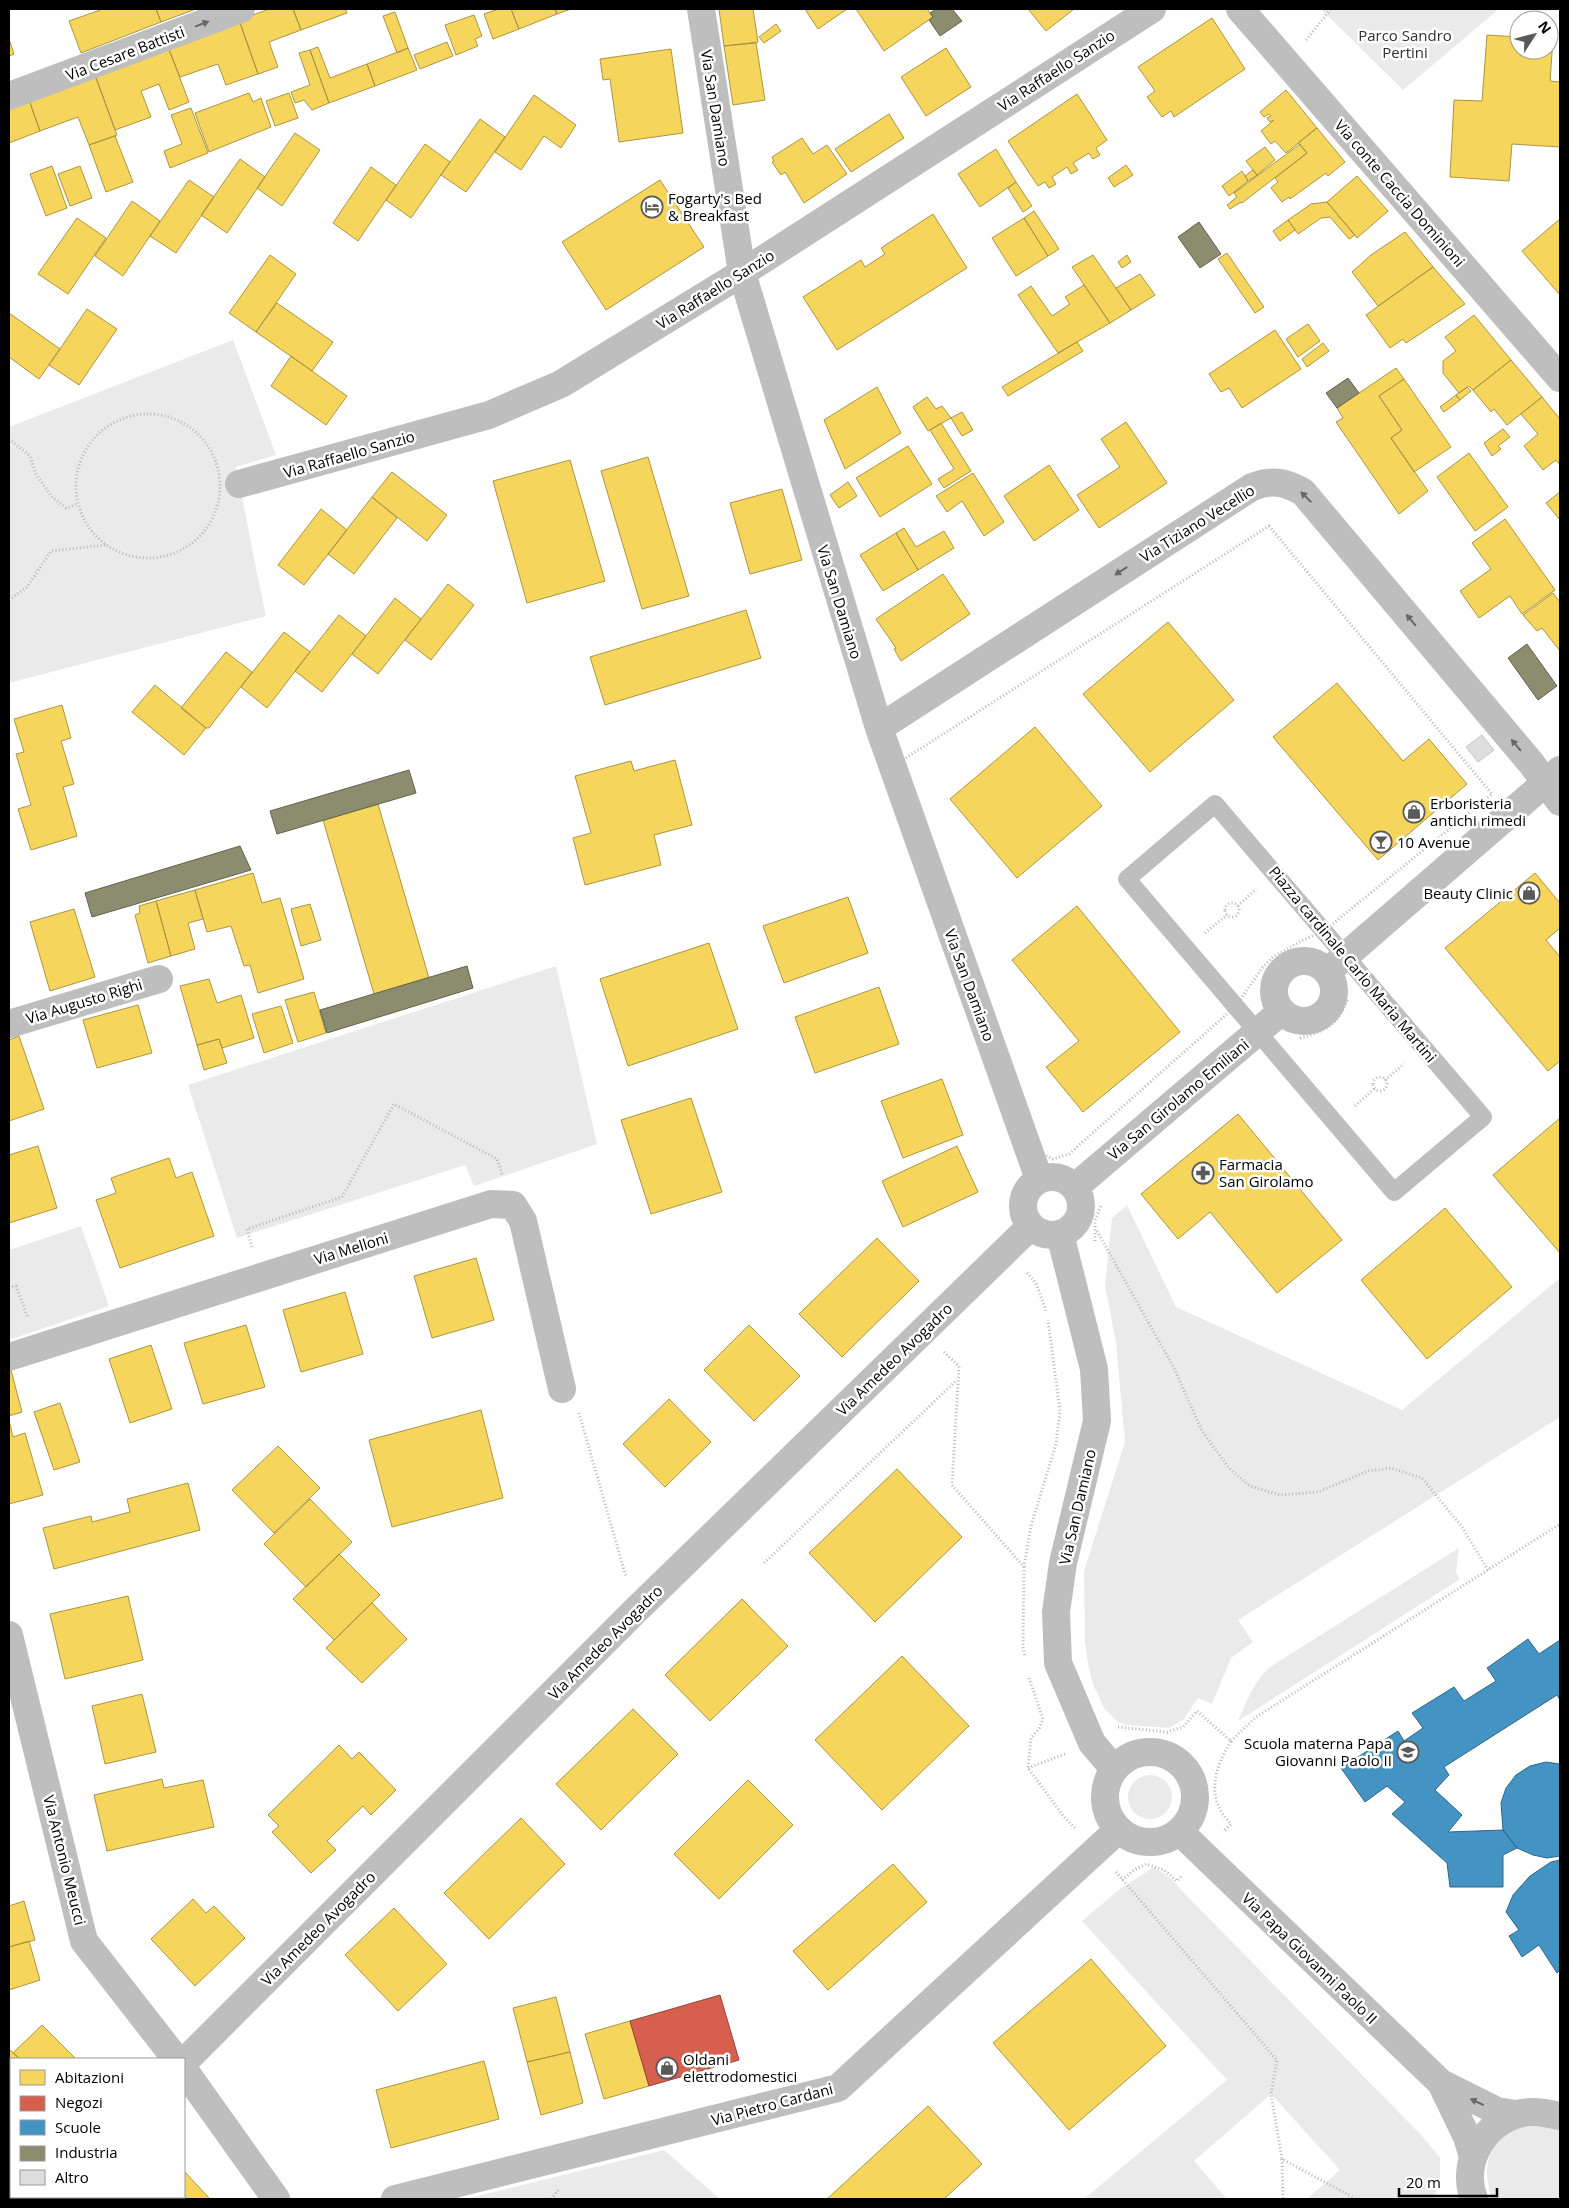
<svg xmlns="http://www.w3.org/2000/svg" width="1569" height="2208" font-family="'Open Sans',sans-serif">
<rect width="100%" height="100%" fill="#fff"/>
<path fill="#eaeaea" d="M1321 9H1499L1403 90Z
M233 340 276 455 236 467C246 516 255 566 266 616L9 683V427Z
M556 966 597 1144 474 1186 465 1165 237 1238 188 1085Z
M1127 1205 1176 1307 1402 1410 1560 1278V1417L1238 1620 1253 1642 1231 1658 1212 1704 1198 1698 1184 1719 1169 1728 1126 1725 1118 1722 1104 1708 1093 1684 1088 1664 1085 1642 1084 1571 1125 1442 1116 1343 1105 1285 1112 1218Z
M81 1226 109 1306 9 1340V1250Z
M1459 1548 1456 1572 1460 1579 1238 1721C1247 1701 1253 1682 1270 1667Z
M1128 1797a22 22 0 1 1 44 0a22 22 0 1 1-44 0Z
M1154 1867 1173 1880 1183 1892 1422 2136 1440 2158V2181L1433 2199H1307L1340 2170 1271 2094 1194 2161 1227 2199H1084L1227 2080 1082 1921 1120 1889Z
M1535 2122 1560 2127V2199H1492C1478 2160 1494 2132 1535 2122Z
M664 2150 720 2199H465Z"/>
<path fill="#f6d55c" stroke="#ac9540" d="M103 9H156L161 22 81 53 69 21Z
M156 9H196L161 22Z
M269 9H293L301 30 269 42 278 67 258 74 239 20Z
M293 9H345L347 13 301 30Z
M499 9H511L519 29 493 39 484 14Z
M511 9H555L557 14 519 29Z
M555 9H571L557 14Z
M719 9H753L758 42 724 46Z
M805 9H847L818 29Z
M856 9H927L933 17 884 51Z
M1028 9H1074L1046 31Z
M395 12 408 48 397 53 383 16Z
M474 15 482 36 475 39 478 46 456 55 445 25Z
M1212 18 1245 69 1174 117 1171 111 1162 117 1147 97 1155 91 1138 67Z
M239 20 258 74 226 85 218 64 180 77 168 47Z
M776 24 781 31 764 43 759 37Z
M1487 35 1519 37V50H1549V39H1553L1550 81 1560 82V147L1512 144 1509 181 1450 177 1454 100 1482 101Z
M9 39 14 54 9 56Z
M447 42 453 56 420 69 414 55Z
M756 43 765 100 733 105 724 46Z
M168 47 189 102 169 110 159 84 141 91 151 117 115 130 95 75Z
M318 47 330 78 367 64 375 86 329 103 310 50Z
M408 48 417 70 375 86 367 64Z
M946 48 971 87 926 116 901 77Z
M671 49 683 133 619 142 610 79 603 80 600 59Z
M310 50 329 103 312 110 304 100 295 103 291 92 310 85 299 53Z
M95 75 117 135 89 145 78 117 40 131 29 100Z
M1286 90 1317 128 1286 153 1275 141 1271 144 1261 131 1274 120 1270 122 1267 118 1271 116 1269 114 1264 117 1260 112Z
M249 93 253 102 261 98 271 127 209 152 195 113Z
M289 93 298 118 275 126 266 101Z
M1077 94 1107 140 1096 148 1100 155 1093 159 1089 153 1073 163 1078 170 1071 174 1067 167 1052 177 1056 184 1049 188 1045 182 1038 186 1008 141Z
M534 95 576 125 561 148 544 136 521 170 495 152Z
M29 100 40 131 9 143V107Z
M191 108 208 153 170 168 164 151 182 144 171 115Z
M889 114 904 138 851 172 835 149Z
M480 119 505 137 466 192 441 175Z
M1317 128 1345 162 1328 176 1326 173 1290 199 1289 197 1282 202 1271 188 1278 182 1275 178 1307 153 1298 143Z
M295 133 320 150 282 206 257 188Z
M115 136 133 182 106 192 89 145Z
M802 138 813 154 827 145 847 174 804 203 785 172 781 175 772 162 774 161 772 157Z
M425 144 450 162 411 218 386 200Z
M1300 144 1307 153 1242 203 1241 202 1230 209 1227 205 1237 197 1234 193Z
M1265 147 1275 160 1257 175 1246 161Z
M996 149 1016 182 980 207 958 174Z
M240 159 265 177 227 233 201 215Z
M1126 165 1133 175 1114 187 1108 178Z
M52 166 67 208 46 216 30 174Z
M80 166 92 198 70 206 58 174Z
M371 167 396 185 358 241 333 223Z
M1253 170 1257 175 1248 181 1245 176Z
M1242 171 1248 181 1229 196 1222 186Z
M1357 176 1388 211 1357 238 1327 202Z
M189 180 214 197 176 253 150 236Z
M660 180 704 247 606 310 562 242Z
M1016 182 1032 206 1023 212 1008 188Z
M132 201 160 221 123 276 95 256Z
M1327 202 1355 235 1349 239 1330 217 1321 218 1298 234 1288 220 1311 204Z
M1034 211 1059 249 1048 256 1024 218Z
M933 214 967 268 837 350 803 297 861 260 865 267 885 254 881 248Z
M77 218 106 238 68 294 38 274Z
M1024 218 1048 256 1016 276 992 238Z
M1560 219V295L1522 251Z
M1288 220 1295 230 1280 241 1273 231Z
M1405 232 1433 267 1378 306 1352 272 1371 255Z
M1227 253 1264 307 1255 313 1218 259Z
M270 255 296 274 256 332 229 313Z
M1093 255 1131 310 1110 323 1072 267Z
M1127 255 1131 262 1122 268 1118 262Z
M1433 267 1465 304 1406 343 1403 339 1390 348 1366 315Z
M1140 274 1155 295 1131 310 1116 288Z
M1084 285 1110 323 1058 353 1018 295 1031 286 1052 316 1070 304 1065 297Z
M277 303 333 342 312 371 256 332Z
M87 309 117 329 79 385 49 365Z
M9 313 60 349 39 379 9 357Z
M1474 315 1511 360 1473 390 1469 386 1459 393 1443 373V361L1456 351 1445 337Z
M1308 324 1320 341 1298 357 1286 339Z
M1275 330 1301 369 1242 408 1229 388 1221 392 1209 374Z
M1077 342 1083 351 1008 396 1002 387Z
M1323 343 1329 351 1307 367 1302 359Z
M291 356 347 396 326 425 271 386Z
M1511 360 1542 397 1507 425 1494 409 1491 412 1473 390Z
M1396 368 1404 379 1379 396 1402 430 1391 438 1428 491 1399 514 1336 422 1343 418 1337 408Z
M1404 379 1451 447 1414 472 1391 438 1402 430 1379 396Z
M877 387 901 433 845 469 824 420Z
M1467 387 1471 391 1460 400 1456 395Z
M1456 395 1460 400 1444 412 1440 407Z
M927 397 936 409 942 406 951 418 928 431 913 407Z
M1542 397 1560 419V465L1556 460 1543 470 1524 446 1538 434 1521 414Z
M962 412 973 430 962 436 951 418Z
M1126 422 1167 483 1099 528 1077 495 1120 467 1101 439Z
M941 423 971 471 944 488 938 479 954 469 930 430Z
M1503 429 1510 437 1498 446 1501 449 1492 456 1484 443Z
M908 446 932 484 880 517 856 478Z
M1469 453 1508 507 1475 531 1437 477Z
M648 457 689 596 642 609 601 471Z
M570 460 605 581 527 603 493 481Z
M1049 465 1079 510 1034 541 1004 496Z
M392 472 447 515 427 541 372 497Z
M973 473 1004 522 984 536 962 501 947 512 936 496Z
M848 482 857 496 839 508 830 495Z
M782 489 802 560 750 574 730 503Z
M1560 492V520L1546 503Z
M372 497 397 518 354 574 328 554Z
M321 509 347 530 304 585 278 565Z
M1505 519 1555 590 1522 614 1510 596 1479 618 1460 591 1491 569 1472 543Z
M904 528 916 547 944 531 954 548 918 570 896 533Z
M896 533 918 570 883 591 860 555Z
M943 574 970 614 901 661 894 649 896 648 876 619Z
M448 584 474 605 431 660 405 640Z
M1553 593 1560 602V651L1542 628 1537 631 1523 615Z
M395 598 421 619 378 674 352 654Z
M746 610 761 658 605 705 590 657Z
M339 615 366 636 322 692 295 671Z
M1168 622 1234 700 1150 772 1083 694Z
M284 632 310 652 267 708 241 687Z
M226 652 252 672 209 728H206L181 708Z
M1337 683 1403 761 1429 739 1467 784 1378 860 1273 737Z
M155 685 206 728 184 755 132 712Z
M62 705 71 738 61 741 74 784 63 787 77 836 31 850 18 809 31 805 16 754 24 752 14 719Z
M1035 727 1102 806 1017 878 950 799Z
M675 760 692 825 654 835 661 865 585 885 573 838 591 833 575 776 631 761 634 771Z
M378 804 429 978 374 994 323 820Z
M253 873 262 903 280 898 304 979 258 993 250 965 244 966 231 926 207 932 195 890Z
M1535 873 1560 903V928L1546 940 1560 957V1061L1548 1071 1445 948Z
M195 890 203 919 188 923 195 949 171 956 156 901Z
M848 897 868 953 784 983 763 926Z
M156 901 171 956 148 963 135 915 140 913 139 906Z
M310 904 321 940 301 946 291 909Z
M1077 906 1180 1032 1083 1112 1046 1067 1079 1041 1012 960Z
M74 909 95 977 50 991 30 922Z
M709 943 738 1029 628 1066 600 979Z
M209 979 217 1003 241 995 254 1038 222 1048 219 1039 197 1045 180 986Z
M879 987 899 1044 815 1073 795 1017Z
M314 992 326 1033 298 1042 285 1000Z
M138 1005 152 1053 97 1068 83 1020Z
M281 1006 293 1043 264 1053 252 1014Z
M19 1036 44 1109 9 1121V1040Z
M219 1039 227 1063 204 1070 197 1045Z
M942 1079 963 1135 903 1158 881 1101Z
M691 1098 722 1192 651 1214 621 1120Z
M1238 1114 1342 1240 1277 1293 1210 1212 1178 1239 1141 1194Z
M1560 1118V1253L1493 1175Z
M38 1146 57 1208 9 1223V1155Z
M957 1146 978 1192 903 1227 882 1181Z
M169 1158 176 1178 192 1172 214 1236 120 1268 96 1200 116 1193 111 1178Z
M1445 1208 1512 1287 1427 1359 1361 1280Z
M877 1238 919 1281 842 1357 799 1314Z
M476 1258 494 1320 432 1338 414 1276Z
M345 1292 363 1354 301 1372 283 1310Z
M246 1325 265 1387 203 1404 184 1343Z
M749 1325 800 1376 754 1421 704 1370Z
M151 1345 172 1409 130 1423 109 1359Z
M11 1370 22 1412 9 1416V1371Z
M669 1399 711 1442 665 1487 623 1444Z
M60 1403 80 1462 54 1470 34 1412Z
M481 1410 503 1498 392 1527 369 1440Z
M9 1420 13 1437 25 1433 43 1495 9 1504Z
M278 1446 320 1488 274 1533 232 1490Z
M897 1469 962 1537 875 1622 809 1553Z
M188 1483 200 1530 54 1569 43 1528 91 1516 92 1522 130 1512 127 1499Z
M310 1499 352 1542 306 1587 264 1544Z
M339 1554 380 1595 334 1640 293 1599Z
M128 1596 143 1660 65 1679 50 1614Z
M742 1599 788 1646 710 1721 665 1675Z
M372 1603 407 1639 362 1683 326 1648Z
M902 1656 969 1726 882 1810 815 1740Z
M142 1694 156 1752 105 1764 92 1706Z
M633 1709 678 1754 601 1830 556 1784Z
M339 1745 352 1759 359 1752 396 1790 371 1815 363 1806 327 1841 336 1850 311 1873 272 1832 279 1826 268 1815Z
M162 1779 164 1788 203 1780 214 1827 107 1851 94 1795Z
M748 1780 793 1825 719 1899 674 1854Z
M521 1818 565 1864 489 1939 444 1893Z
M893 1864 927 1902 828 1990 793 1951Z
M193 1899 206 1913 214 1906 245 1938 195 1986 151 1939Z
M24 1901 35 1940 9 1947V1906Z
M394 1908 447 1964 398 2011 345 1955Z
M29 1941 40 1980 9 1990V1947Z
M1091 1959 1166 2046 1069 2130 993 2043Z
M556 1997 570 2052 527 2062 513 2008Z
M630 2021 649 2086 604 2099 585 2034Z
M42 2025 76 2059H20L13 2053Z
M9 2049 20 2059H11V2108L9 2106Z
M570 2052 583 2103 541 2115 527 2062Z
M484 2061 499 2119 391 2148 376 2090Z
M9 2106 11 2108V2136L9 2139Z
M928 2106 982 2164 944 2199H827Z
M184 2171 210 2199H136L139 2197H184Z"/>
<path fill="#d6604d" stroke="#964336" d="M720 1995 739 2060 649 2086 630 2021Z"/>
<path fill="#4393c3" stroke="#2f6788" d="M1528 1639 1539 1654 1560 1640V1700L1557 1695 1444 1767 1449 1775 1435 1790 1462 1815 1448 1832 1503 1830 1517 1848 1503 1855V1887H1450L1447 1863 1392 1814 1405 1802 1387 1786 1365 1802 1341 1768 1398 1731 1404 1741 1423 1728 1412 1713 1454 1687 1464 1701 1496 1681 1487 1668Z
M1546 1762 1560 1764V1856L1547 1858 1533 1855 1517 1848 1503 1830 1501 1803 1506 1788 1516 1775 1530 1766Z
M1560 1860V1970L1557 1973 1539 1945 1522 1957 1509 1936 1519 1930 1506 1912 1513 1895 1530 1876 1551 1862Z"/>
<path fill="#8c8c6e" stroke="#62624d" d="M936 9H952L962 21 940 36 929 20 933 17 930 13Z
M1199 222 1221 254 1200 268 1178 237Z
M1348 378 1359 393 1337 408 1326 393Z
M1527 644 1557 686 1538 700 1508 658Z
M409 770 416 793 277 834 270 811Z
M240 846 251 870 92 917 85 893Z
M467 966 473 988 327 1033 320 1010Z"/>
<path fill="#ddd" stroke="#c5c5c5" d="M1482 735 1494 750 1478 762 1466 747Z"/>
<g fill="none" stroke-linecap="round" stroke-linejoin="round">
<path stroke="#b8b8b8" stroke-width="3" stroke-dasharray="1 2.5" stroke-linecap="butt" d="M1306 40 1331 9
M76 486a72 72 0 1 1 144 0a72 72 0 1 1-144 0Z
M9 439 30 456 36 474 51 496 66 508 78 504
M1269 526 1492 794 1324 931 1303 940 1273 957 1262 968 1236 1006 1069 1154 1053 1159 1035 1150 901 761Z
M9 600 27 587 51 551 106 545
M1225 910a7 7 0 1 1 14 0a7 7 0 1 1-14 0Z
M1238 906 1256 889
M1205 933 1227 915
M1300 1038C1328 1030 1336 1026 1348 999
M1373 1084a7 7 0 1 1 14 0a7 7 0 1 1-14 0Z
M1385 1080 1404 1064
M1355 1106 1375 1088
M1097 1231 1174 1368 1202 1431 1229 1468 1250 1486 1280 1495 1318 1492 1368 1471 1391 1468 1422 1478 1462 1527 1488 1570
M1095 1241V1220L1101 1206
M252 1247 247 1229 342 1197 394 1104 497 1159 502 1174
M1027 1273 1036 1283 1046 1311
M9 1288 16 1286 28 1318
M944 1352 959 1366 952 1485 1024 1567 1023 1647 1025 1657
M579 1413 626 1577
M764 1563 957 1380
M1024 1567 1031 1526 1056 1444 1060 1411 1048 1320
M1029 1678 1043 1719 1039 1729 1031 1738 1028 1768 1064 1817 1076 1829
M1118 1727 1167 1732 1183 1727 1197 1711 1231 1741C1214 1770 1205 1797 1231 1824L1223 1832
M1231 1741 1256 1717 1560 1524
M1028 1768 1065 1754
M1116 1872 1277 2060 1271 2094 1282 2159 1356 2199
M1122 1880 1134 1870 1146 1864 1164 1870 1177 1881 1183 1875
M1282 2159 1283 2199
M551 2199 558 2190"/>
<path stroke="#bebebe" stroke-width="18" d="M1215 804 1483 1117 1394 1192 1127 879Z"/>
<path stroke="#bebebe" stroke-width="28" d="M701 9 742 273 879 728 1039 1179
M1240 9 1560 378
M9 96 241 9
M239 484 489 415 561 384 742 273 1152 9
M879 728 1252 487C1272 479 1285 482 1303 492L1531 763 1560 802
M1274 991a30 30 0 1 1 60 0a30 30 0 1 1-60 0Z
M1327 972 1560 770
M9 1024 159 979
M1023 1206a29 29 0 1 1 58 0a29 29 0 1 1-58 0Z
M1075 1187 1282 1011
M1060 1234 1094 1369 1097 1421 1063 1563 1056 1612 1058 1663 1092 1743 1114 1769
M9 1357 491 1204 513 1205 523 1221 562 1389
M9 1635 84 1941 176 2059
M1105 1797a45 45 0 1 1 90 0a45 45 0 1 1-90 0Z
M1180 1832 1441 2083 1497 2111 1515 2114
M184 2062 635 1611 1031 1226
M184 2070 276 2199
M1441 2083 1467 2137 1473 2157
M43 2199 45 2197
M395 2199 838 2088 1118 1830"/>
<path stroke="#bebebe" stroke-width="28" d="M1474 2199C1461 2165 1481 2127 1515 2115 1530 2109 1545 2113 1560 2116"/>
</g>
<defs><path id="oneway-solid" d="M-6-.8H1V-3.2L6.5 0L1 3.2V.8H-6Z" transform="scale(1.25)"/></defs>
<g fill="#686868">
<use href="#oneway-solid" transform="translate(202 24) rotate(-21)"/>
<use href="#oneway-solid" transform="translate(1306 497) rotate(-135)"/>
<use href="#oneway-solid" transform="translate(1121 571) rotate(147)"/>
<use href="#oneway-solid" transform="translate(1411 620) rotate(-130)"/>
<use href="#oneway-solid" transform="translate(1516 745) rotate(-130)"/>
<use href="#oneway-solid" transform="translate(1477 2102) rotate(-155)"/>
</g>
<defs>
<g id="hotel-ring" transform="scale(1.125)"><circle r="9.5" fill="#fff" stroke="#595959" stroke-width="1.5"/><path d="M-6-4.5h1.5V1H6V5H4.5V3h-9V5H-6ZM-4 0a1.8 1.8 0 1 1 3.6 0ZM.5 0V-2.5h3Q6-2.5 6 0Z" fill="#595959"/></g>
<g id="shop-ring" transform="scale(1.125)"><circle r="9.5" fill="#fff" stroke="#595959" stroke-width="1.5"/><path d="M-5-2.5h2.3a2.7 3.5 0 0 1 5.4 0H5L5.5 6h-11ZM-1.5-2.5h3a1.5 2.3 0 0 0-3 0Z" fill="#595959"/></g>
<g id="bar-ring" transform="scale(1.125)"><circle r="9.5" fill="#fff" stroke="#595959" stroke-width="1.5"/><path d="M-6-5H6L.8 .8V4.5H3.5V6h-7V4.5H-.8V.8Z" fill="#595959"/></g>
<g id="pharmacy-ring" transform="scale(1.125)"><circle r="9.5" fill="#fff" stroke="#595959" stroke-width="1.5"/><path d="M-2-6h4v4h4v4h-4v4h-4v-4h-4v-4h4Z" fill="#595959"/></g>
<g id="school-ring" transform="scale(1.125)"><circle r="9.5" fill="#fff" stroke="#595959" stroke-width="1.5"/><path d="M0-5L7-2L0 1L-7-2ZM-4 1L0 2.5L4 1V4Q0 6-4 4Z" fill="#595959"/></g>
</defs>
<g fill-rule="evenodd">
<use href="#hotel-ring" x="652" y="207"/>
<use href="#shop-ring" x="1414" y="812"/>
<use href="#bar-ring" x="1381" y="842"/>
<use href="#shop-ring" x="1529" y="893"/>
<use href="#pharmacy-ring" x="1203" y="1173"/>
<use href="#school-ring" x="1408" y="1752"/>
<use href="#shop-ring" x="667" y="2068"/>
</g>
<g text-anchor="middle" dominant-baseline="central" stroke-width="5" stroke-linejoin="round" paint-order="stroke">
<g font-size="15" fill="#303030" stroke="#fff">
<text x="1405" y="35">Parco Sandro<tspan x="1405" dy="17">Pertini</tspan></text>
</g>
<g font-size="15" fill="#000" stroke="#fff">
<text transform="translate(125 53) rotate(-21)">Via Cesare Battisti</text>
<text transform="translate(1056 70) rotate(-33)">Via Raffaello Sanzio</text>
<text transform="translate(716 108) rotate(81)">Via San Damiano</text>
<text transform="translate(1400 193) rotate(49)">Via conte Caccia Dominioni</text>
<text transform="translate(715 289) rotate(-32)">Via Raffaello Sanzio</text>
<text transform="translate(349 454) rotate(-16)">Via Raffaello Sanzio</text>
<text transform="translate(1197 523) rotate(-32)">Via Tiziano Vecellio</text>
<text transform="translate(840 602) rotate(73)">Via San Damiano</text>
<text transform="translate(1353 964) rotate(50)">Piazza cardinale Carlo Maria Martini</text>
<text transform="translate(970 985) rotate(70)">Via San Damiano</text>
<text transform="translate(84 1001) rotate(-17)">Via Augusto Righi</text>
<text transform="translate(1178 1099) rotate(-40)">Via San Girolamo Emiliani</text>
<text transform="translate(351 1248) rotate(-17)">Via Melloni</text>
<text transform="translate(894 1359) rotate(-44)">Via Amedeo Avogadro</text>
<text transform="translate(1077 1507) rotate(-77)">Via San Damiano</text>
<text transform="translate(605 1642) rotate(-45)">Via Amedeo Avogadro</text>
<text transform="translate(65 1860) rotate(76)">Via Antonio Meucci</text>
<text transform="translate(318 1928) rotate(-45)">Via Amedeo Avogadro</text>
<text transform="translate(1310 1958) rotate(44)">Via Papa Giovanni Paolo II</text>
<text transform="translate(772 2104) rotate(-15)">Via Pietro Cardani</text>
</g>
<g font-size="15" fill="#000" stroke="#fff" text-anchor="start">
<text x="668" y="198">Fogarty's Bed<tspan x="668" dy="17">&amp; Breakfast</tspan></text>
<text x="1430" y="803">Erboristeria<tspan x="1430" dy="17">antichi rimedi</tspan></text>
<text x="1397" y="842">10 Avenue</text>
<text x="1513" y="893" text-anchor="end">Beauty Clinic</text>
<text x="1219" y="1164">Farmacia<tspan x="1219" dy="17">San Girolamo</tspan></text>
<text x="1392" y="1743" text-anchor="end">Scuola materna Papa<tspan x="1392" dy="17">Giovanni Paolo II</tspan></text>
<text x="683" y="2059">Oldani<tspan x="683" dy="17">elettrodomestici</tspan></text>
</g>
</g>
<rect width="1569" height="2208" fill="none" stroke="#000000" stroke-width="20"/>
<rect x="10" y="2058" width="175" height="140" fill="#ffffff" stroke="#999999"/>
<rect x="20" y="2070" width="25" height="15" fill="#f6d55c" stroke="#999999"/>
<text x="55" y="2083" font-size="15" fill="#000000">Abitazioni</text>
<rect x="20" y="2096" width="25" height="15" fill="#d6604d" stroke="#999999"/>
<text x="55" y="2108" font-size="15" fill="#000000">Negozi</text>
<rect x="20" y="2120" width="25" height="15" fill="#4393c3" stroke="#999999"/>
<text x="55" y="2133" font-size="15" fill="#000000">Scuole</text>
<rect x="20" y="2146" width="25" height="15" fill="#8c8c6e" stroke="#999999"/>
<text x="55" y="2158" font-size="15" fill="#000000">Industria</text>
<rect x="20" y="2170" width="25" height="15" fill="#dddddd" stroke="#999999"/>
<text x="55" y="2183" font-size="15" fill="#000000">Altro</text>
<g transform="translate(1534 35) rotate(54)"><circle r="24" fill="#ffffff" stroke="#999999"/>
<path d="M0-4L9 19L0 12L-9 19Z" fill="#595959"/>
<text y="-8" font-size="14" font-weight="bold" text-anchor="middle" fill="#000000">N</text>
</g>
<path d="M1399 2188v8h98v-8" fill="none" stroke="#000000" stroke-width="2.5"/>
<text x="1406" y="2188" font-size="15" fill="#000000" stroke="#ffffff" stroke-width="4" paint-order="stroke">20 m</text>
</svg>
